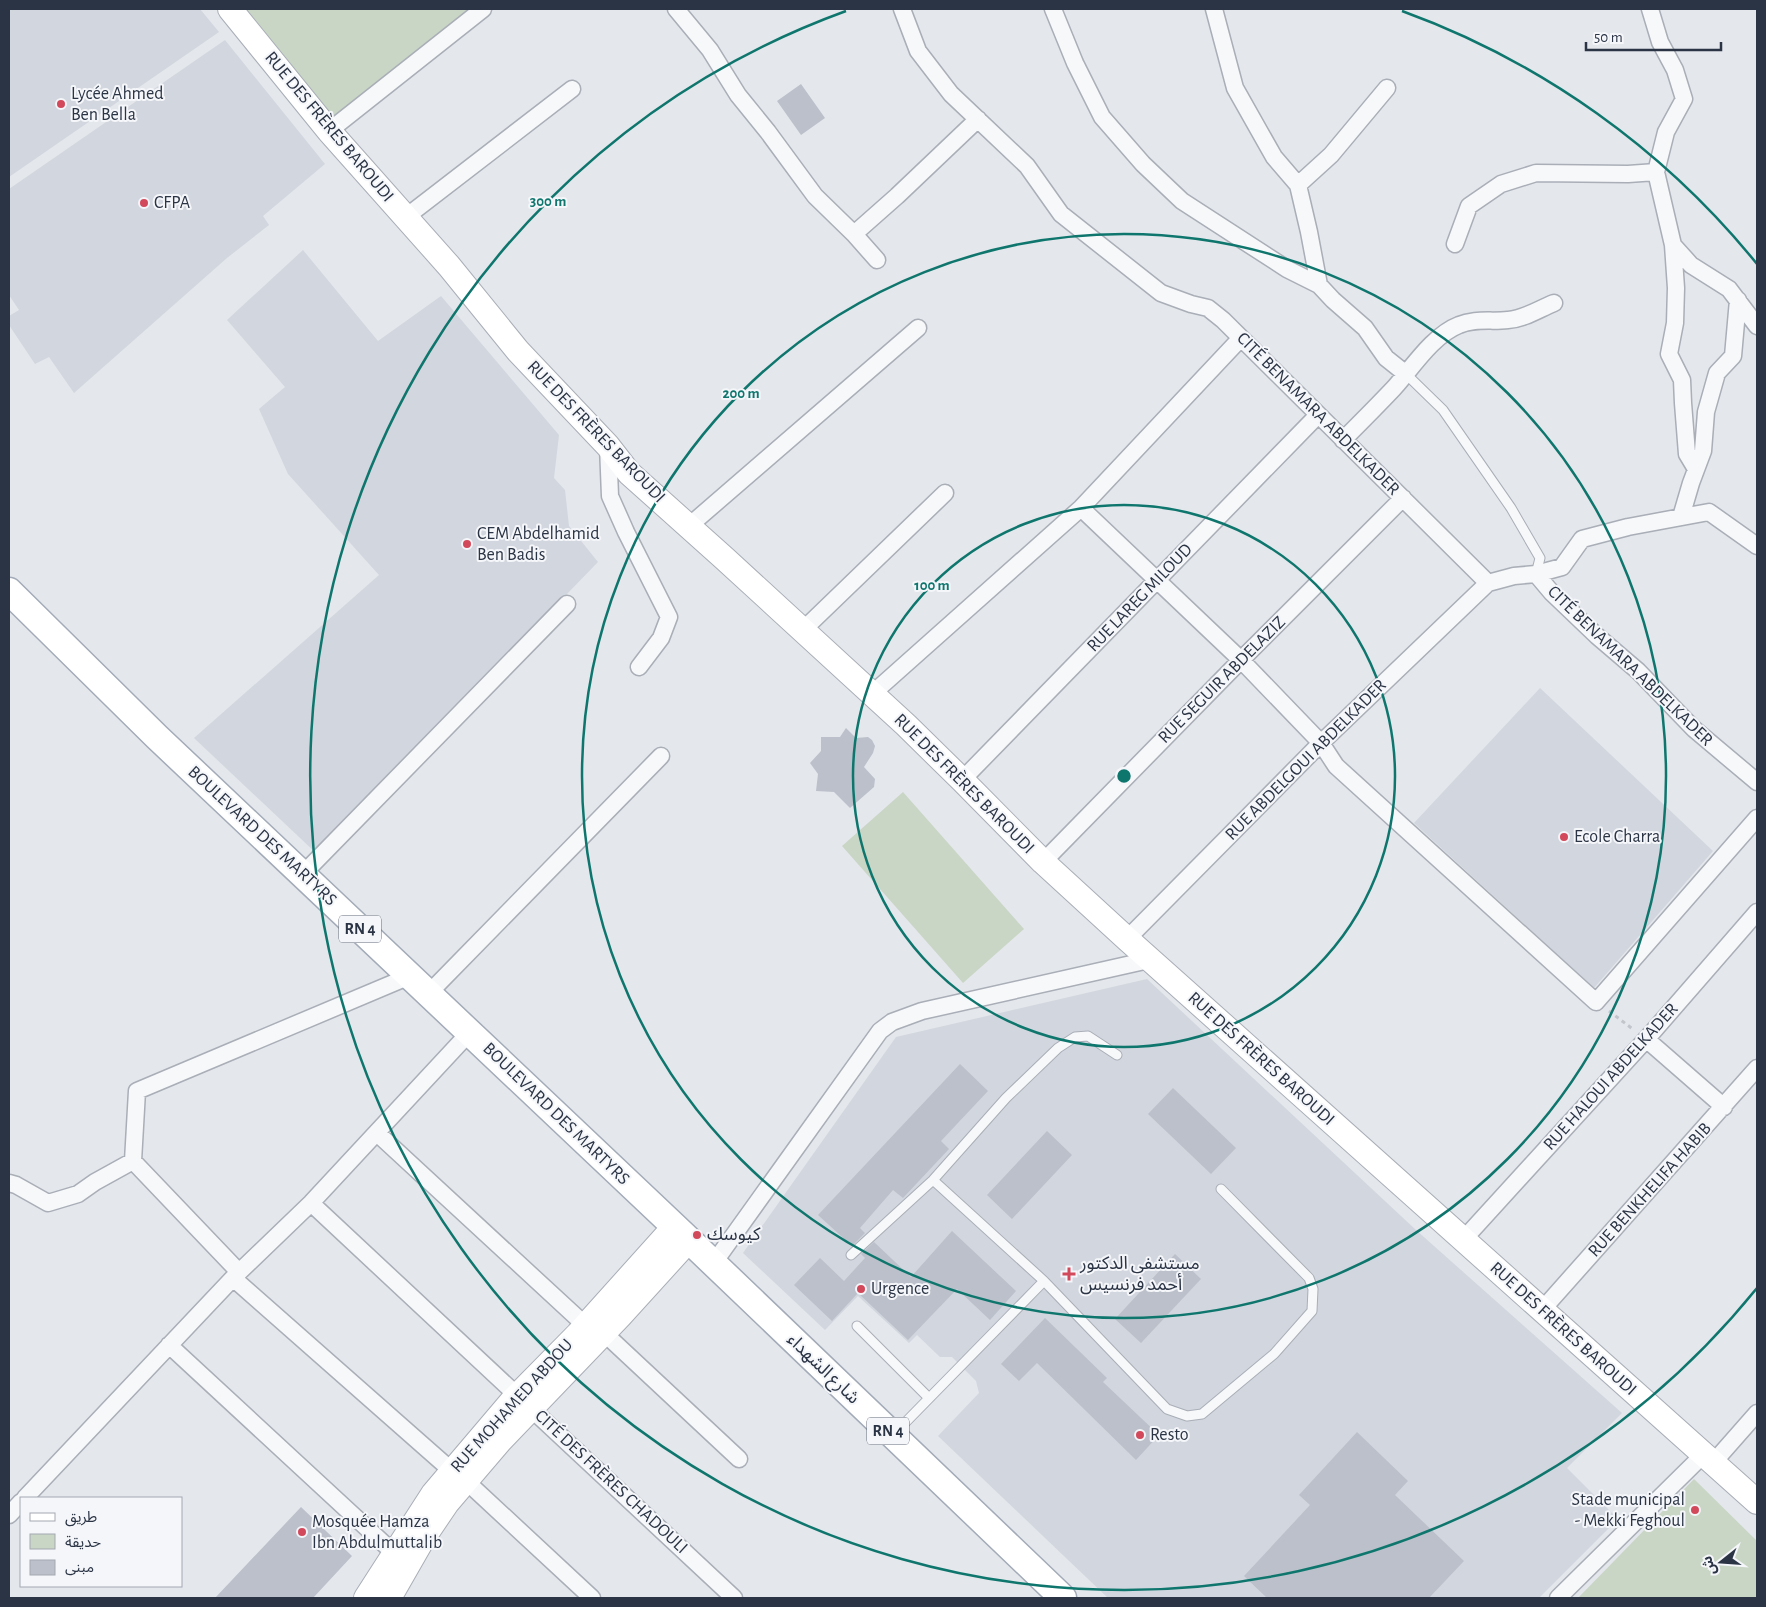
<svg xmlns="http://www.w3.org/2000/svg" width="1766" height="1607" font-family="'Alegreya Sans','Noto Sans Arabic',sans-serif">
<rect width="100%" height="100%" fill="#e4e7ec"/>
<path fill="#d2d6de" d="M9 9H200L219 32 9 177Z
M225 40 325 164 263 216 269 225 227 258 74 393 49 357 35 364 9 325V316L19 310 9 295V189Z
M303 250 378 341 441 296 559 435 554 478 565 490 569 526 598 562 316 853 194 738 379 575 288 474 259 409 285 387 227 320Z
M1540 688 1713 851 1594 988 1414 823Z
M1147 979 1416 1230 1622 1413 1567 1468 1618 1519 1539 1598H1108L938 1436 979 1393 976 1381 952 1357H940L917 1335 909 1343 858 1296 825 1330 743 1253 896 1037Z"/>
<path fill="#c9d6c5" d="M242 9H471L331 120Z
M903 792 1024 929 963 983 842 846Z
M1694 1479 1757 1541V1598H1578Z"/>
<path fill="#bbc0ca" d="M801 84 825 118 801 135 777 101Z
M846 728 856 738 868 737 872 740 875 746 873 753 864 767 875 779 874 787 850 808 834 792 816 791 818 774 810 763 821 751V737H840Z
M960 1064 988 1091 941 1141 949 1149 903 1198 893 1190 860 1228 865 1233 852 1246 818 1215Z
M1173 1088 1236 1148 1211 1174 1148 1114Z
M1047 1131 1072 1155 1012 1219 987 1195Z
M952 1231 1016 1291 990 1320 957 1289 908 1340 858 1293 832 1321 794 1285 820 1258 844 1281 865 1258 861 1254 874 1242 911 1277Z
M1175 1254 1201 1279 1141 1343 1115 1319Z
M1045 1318 1107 1378 1103 1382 1159 1435 1136 1460 1037 1363 1019 1381 1001 1364Z
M1357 1432 1408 1481 1395 1495 1464 1561 1429 1598H1267L1244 1576 1310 1505 1299 1495Z
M301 1507 352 1556 313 1598H215Z"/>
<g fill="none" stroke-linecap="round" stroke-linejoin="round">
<g stroke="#a9aeb7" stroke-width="11">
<path id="lane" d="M1406 374 1443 410 1511 508 1540 558 1536 574
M933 1180 1044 1281 1167 1409 1187 1416 1202 1414 1274 1354 1312 1311 1313 1289 1309 1278 1221 1189
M851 1255 933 1180 1006 1098 1058 1048 1075 1037 1088 1036 1117 1055
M857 1326 929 1398
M895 1433 1044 1281"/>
</g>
<g stroke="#a9aeb7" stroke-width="19">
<path id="street" d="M676 9 710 50 738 95 768 132 815 196 854 234 877 260
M902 9 918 51 951 94 1027 166 1061 214 1161 293 1191 304 1208 308 1223 320 1488 583
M1053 9 1075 63 1102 117 1143 164 1182 201 1287 269 1319 285 1333 300 1365 328 1386 358 1406 374
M1214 9 1235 88 1274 157 1298 185 1309 232 1319 285
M1650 9 1660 42 1675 70 1684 99 1666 132 1656 172 1673 245 1676 288 1675 323 1669 354 1682 380 1683 403 1687 454 1696 469
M329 131 483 9
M1298 185 1331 155 1387 88
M406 217 572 89
M854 234 897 196 978 119
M1455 244 1469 206 1501 184 1536 173 1628 174 1656 172
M1673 245 1691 265 1729 289 1757 326
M1343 440C1360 423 1377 406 1394 388 1412 368 1433 335 1459 325 1475 318 1491 322 1508 320 1524 319 1539 309 1554 303
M608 446 610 496 626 532 669 617 661 638 639 667
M1081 508 1241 660 1321 743 1336 766 1596 1002 1757 818
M1681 517 1691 483 1703 451 1706 412 1717 373 1733 356 1738 300
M689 526 918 328
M1536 574 1562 567 1582 539 1628 527 1709 512 1757 546
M803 630 945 493
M872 694 1081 508 1240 339
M962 780 1318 415
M1043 862 1241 660 1403 498
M302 875 567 604
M1127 939 1321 743 1488 583 1514 576 1536 574 1552 593 1597 636 1638 671 1694 729 1757 782
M429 993 661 756
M1646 1039 1724 1107
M377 1133 585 1325 603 1332 739 1459
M133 1161 239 1272
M9 1183 16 1185 48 1203 78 1194 95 1182 133 1161 137 1091 410 976
M311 1203 734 1598
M1463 1240 1650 1035 1757 912
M713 1264 880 1031 892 1022 922 1011 1149 960
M233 1278 452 1471
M1542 1310 1757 1068
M169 1345 395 1554
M1713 1463 1757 1413
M466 1481 592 1598
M25 1498 233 1278 311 1203 470 1032
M9 1515 21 1502
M1558 1598 1704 1454"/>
</g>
<g stroke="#a9aeb7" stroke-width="26">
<path id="secondary" d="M230 9 329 131 449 266 518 351 608 446 629 473 724 558 906 725 962 780 1043 862 1127 939 1757 1502
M366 1598 433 1494 512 1401 578 1334 675 1226
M389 1598 424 1537 447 1503 500 1441 620 1316 689 1240"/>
</g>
<g stroke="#a3abb8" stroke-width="29">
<path id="primary" d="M9 591 157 737 689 1240 1063 1598"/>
</g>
<path stroke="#c2c5cb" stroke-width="3" stroke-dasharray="4 4" stroke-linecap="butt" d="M1609 1011 1634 1030"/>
<use href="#lane" stroke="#f7f8fa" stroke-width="9"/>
<use href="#street" stroke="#f7f8fa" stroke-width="16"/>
<use href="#secondary" stroke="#fff" stroke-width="24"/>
<use href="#primary" stroke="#fff" stroke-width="26"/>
</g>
<g fill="none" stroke="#0f766e" stroke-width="2.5">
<circle cx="1124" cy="776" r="271"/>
<circle cx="1124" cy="776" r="542"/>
<path d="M1757 1288A814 814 0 1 1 846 11M1402 11A814 814 0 0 1 1757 264"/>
</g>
<g fill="#d1495b" stroke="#f4f6f9" stroke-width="2">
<circle cx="61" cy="104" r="5"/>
<circle cx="144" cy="203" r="5"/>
<circle cx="467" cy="544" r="5"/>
<circle cx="1564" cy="837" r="5"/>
<circle cx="697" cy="1235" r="5"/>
<path d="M1066.5 1266.5h5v5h5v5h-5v5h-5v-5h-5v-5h5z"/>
<circle cx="861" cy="1289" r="5"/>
<circle cx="1140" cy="1435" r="5"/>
<circle cx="1695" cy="1510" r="5"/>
<circle cx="302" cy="1532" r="5"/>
</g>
<g text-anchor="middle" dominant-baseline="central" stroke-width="4" stroke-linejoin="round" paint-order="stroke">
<g fill="#f4f6f9" stroke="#676e7b" stroke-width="1">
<rect x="339" y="915.5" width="42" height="27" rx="4"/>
<rect x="867" y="1417.5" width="42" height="27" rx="4"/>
</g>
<g font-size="16" font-weight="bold" fill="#2b3445">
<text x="360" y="929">RN 4</text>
<text x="888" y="1431">RN 4</text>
</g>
<g font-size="18" fill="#2b3445" stroke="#f4f6f9" text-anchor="start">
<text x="71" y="94">Lycée Ahmed<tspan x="71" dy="21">Ben Bella</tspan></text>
<text x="154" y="203">CFPA</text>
<text x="477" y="534">CEM Abdelhamid<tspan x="477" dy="21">Ben Badis</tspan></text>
<text x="1574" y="837">Ecole Charra</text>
<text x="707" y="1235">كيوسك</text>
<text x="1080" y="1264">مستشفى الدكتور<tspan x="1080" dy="21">أحمد فرنسيس</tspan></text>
<text x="871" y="1289">Urgence</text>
<text x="1150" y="1435">Resto</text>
<text x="1685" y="1500" text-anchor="end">Stade municipal<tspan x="1685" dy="21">- Mekki Feghoul</tspan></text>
<text x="312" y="1522">Mosquée Hamza<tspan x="312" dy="21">Ibn Abdulmuttalib</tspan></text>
</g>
<g font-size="18" fill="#2b3445" stroke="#f4f6f9">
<text transform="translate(329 127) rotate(50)">RUE DES FRÈRES BAROUDI</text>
<text transform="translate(1318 414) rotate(45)">CITÉ BENAMARA ABDELKADER</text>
<text transform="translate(596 432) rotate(46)">RUE DES FRÈRES BAROUDI</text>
<text transform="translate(1140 598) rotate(-46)">RUE LAREG MILOUD</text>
<text transform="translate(1630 666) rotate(44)">CITÉ BENAMARA ABDELKADER</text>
<text transform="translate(1222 680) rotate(-45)">RUE SEGUIR ABDELAZIZ</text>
<text transform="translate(1306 760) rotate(-45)">RUE ABDELGOUI ABDELKADER</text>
<text transform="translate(964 784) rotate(45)">RUE DES FRÈRES BAROUDI</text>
<text transform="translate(262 836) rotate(43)">BOULEVARD DES MARTYRS</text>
<text transform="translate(1261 1059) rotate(42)">RUE DES FRÈRES BAROUDI</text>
<text transform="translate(1611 1077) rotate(-48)">RUE HALOUI ABDELKADER</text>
<text transform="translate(556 1114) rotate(44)">BOULEVARD DES MARTYRS</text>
<text transform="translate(1650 1190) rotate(-48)">RUE BENKHELIFA HABIB</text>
<text transform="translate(1563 1329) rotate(42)">RUE DES FRÈRES BAROUDI</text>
<text transform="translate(823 1369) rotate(44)">شارع الشهداء</text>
<text transform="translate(512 1406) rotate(-48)">RUE MOHAMED ABDOU</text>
<text transform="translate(611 1482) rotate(43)">CITÉ DES FRÈRES CHADOULI</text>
</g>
</g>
<circle cx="1124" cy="776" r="8" fill="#0f766e" stroke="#f4f6f9" stroke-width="2.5"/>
<g font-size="15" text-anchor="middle" font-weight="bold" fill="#0f766e" stroke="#f4f6f9" stroke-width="4" stroke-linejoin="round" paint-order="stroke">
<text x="548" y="206">300 m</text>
<text x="741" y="398">200 m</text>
<text x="932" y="590">100 m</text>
</g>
<rect width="1766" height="1607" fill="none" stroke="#2b3445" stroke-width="20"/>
<rect x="20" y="1497" width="162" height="90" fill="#f4f6f9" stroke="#a4a8b1"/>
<rect x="30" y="1513" width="25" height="8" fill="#ffffff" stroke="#a4a8b1"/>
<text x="65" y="1522" font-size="15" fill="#2b3445">طريق</text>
<rect x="30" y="1534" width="25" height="15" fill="#c9d6c5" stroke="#a4a8b1"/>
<text x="65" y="1547" font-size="15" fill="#2b3445">حديقة</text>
<rect x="30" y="1560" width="25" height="15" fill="#bbc0ca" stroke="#a4a8b1"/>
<text x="65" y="1572" font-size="15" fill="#2b3445">مبنى</text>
<g transform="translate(1721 1562) rotate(253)" stroke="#f4f6f9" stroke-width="4" paint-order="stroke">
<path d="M0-4L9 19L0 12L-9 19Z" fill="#2b3445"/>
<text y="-8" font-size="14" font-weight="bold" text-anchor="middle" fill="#2b3445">ش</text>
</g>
<path d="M1586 42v8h135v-8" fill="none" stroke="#2b3445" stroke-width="2.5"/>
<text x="1594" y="42" font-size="15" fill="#2b3445" stroke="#f4f6f9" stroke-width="4" paint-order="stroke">50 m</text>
</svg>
